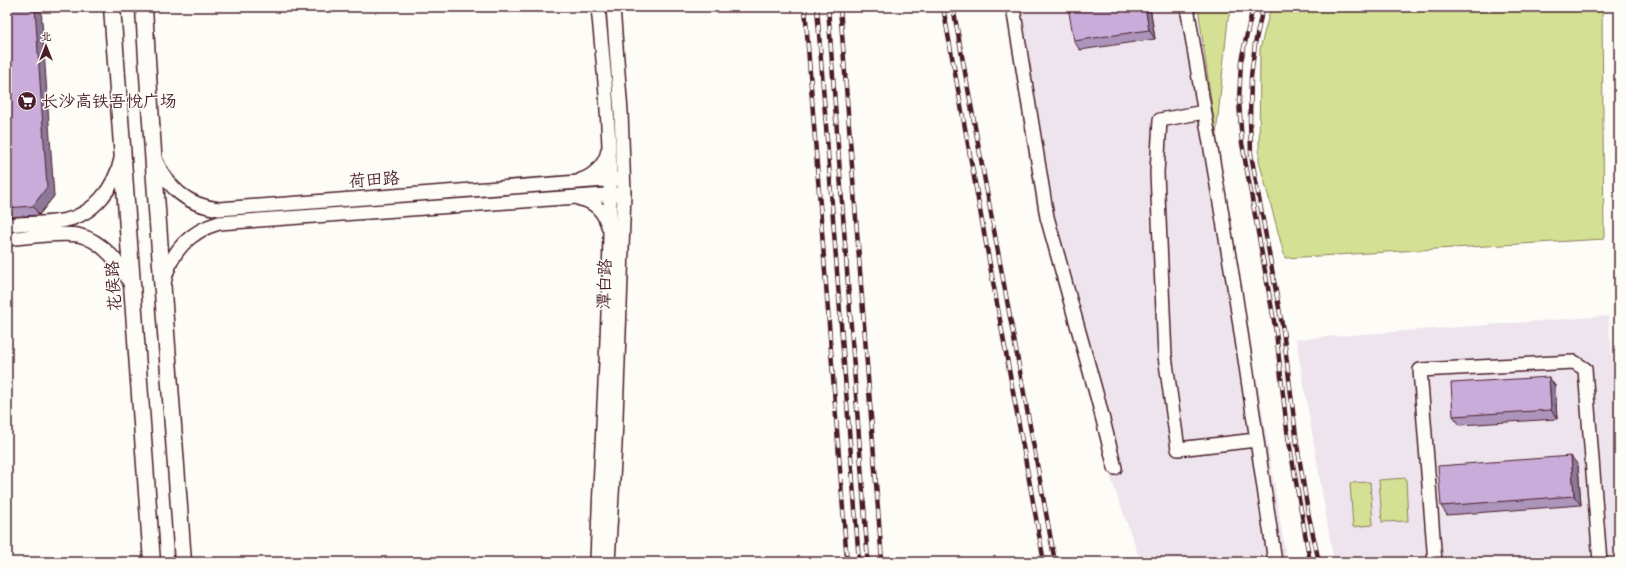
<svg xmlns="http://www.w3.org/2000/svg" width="1626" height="569" font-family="Itim,'LXGW WenKai TC',sans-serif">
<rect width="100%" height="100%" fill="#fdfcf7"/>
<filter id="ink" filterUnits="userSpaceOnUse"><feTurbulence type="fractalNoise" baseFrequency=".025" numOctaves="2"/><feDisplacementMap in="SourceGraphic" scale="8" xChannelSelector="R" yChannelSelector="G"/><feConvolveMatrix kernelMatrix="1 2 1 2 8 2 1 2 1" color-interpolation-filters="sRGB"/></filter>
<g filter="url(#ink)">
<path fill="#ede4ee" d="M1004 7H1196L1287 562H1141L1111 479 1038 216Z
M1608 316 1619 427V562H1334L1296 339Z"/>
<path fill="#d4e093" stroke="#8f805f" d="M1198 7H1232L1228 19 1216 136Z
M1271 7H1602L1604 239 1285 258 1259 161 1260 49Z
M1406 478 1408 521 1382 522 1379 480Z
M1370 482 1373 525 1353 527 1350 483Z"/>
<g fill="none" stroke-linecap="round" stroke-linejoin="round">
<g stroke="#4a1f2b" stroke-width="16">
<path id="minor" d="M1013 7 1047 217 1098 400 1115 468
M1187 7 1235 292 1275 562
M1204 112 1160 120 1157 173 1165 356 1178 449 1256 440
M154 157C168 188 186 205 219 209L618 179
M581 180C594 176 606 164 608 150
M580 199C595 202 604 212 608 226
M7 225C24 223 50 224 66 220 94 214 115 187 121 159
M7 239C28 237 58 232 78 235 102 240 122 265 131 285
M164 283C170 252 190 231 219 223L618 194
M597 562C601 438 611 315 610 191 610 129 604 68 598 7
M608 562 615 445 624 193 621 112 613 7
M1435 562 1420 370 1574 362 1585 369 1600 562"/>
</g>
<g stroke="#4a1f2b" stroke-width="19">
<path id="major" d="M112 7 152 562
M144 7C154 192 170 377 183 562"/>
</g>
<use href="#minor" stroke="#fdfcf7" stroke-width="13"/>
<use href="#major" stroke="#fdfcf7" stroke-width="16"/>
<g stroke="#4a1f2b" stroke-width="4.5">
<path id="rail" d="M805 7 847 562
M817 7 859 562
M828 7 868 562
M840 7 882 562
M943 7 1044 562
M953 7 1055 562
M1253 7 1241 61 1239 101 1242 143 1276 332 1287 430 1310 562
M1263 7 1255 44 1251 77 1250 119 1251 154 1283 330 1297 444 1308 512 1319 562"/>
</g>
<use href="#rail" stroke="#fdfcf7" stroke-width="3" stroke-dasharray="9" stroke-linecap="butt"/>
</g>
<path fill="#ad94bb" stroke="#4a1f2b" d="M7 7 54 196 39 215 7 217Z
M1150 7 1155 39 1080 50 1074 41Z
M1549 377 1555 386 1557 419 1460 425 1453 416Z
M1578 465 1581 505 1447 515 1441 506Z"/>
<path fill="#8d7898" stroke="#4a1f2b" d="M35 7H41L54 196 39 215 33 206Z
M1145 7H1150L1155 39 1149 30Z
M1549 377 1555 386 1557 419 1551 410Z
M1571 456 1578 465 1581 505 1574 496Z"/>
<path fill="#c9acd9" stroke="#4a1f2b" d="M7 7H35L47 187 33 206 7 208Z
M1068 7H1145L1149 30 1074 41Z
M1549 377 1551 410 1453 416 1451 383Z
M1571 456 1574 496 1441 506 1438 466Z"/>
</g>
<defs>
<g id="supermarket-disc" transform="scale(1)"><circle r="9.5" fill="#4a1f2b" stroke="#fdfcf7"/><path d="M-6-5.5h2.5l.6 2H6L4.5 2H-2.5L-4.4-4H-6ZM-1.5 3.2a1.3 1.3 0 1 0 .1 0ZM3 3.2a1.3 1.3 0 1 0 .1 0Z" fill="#fff"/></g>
</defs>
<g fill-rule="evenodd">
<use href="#supermarket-disc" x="27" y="101"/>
</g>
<g text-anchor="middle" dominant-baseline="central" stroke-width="3" stroke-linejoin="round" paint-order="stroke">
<g font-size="17" fill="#4a1f2b" stroke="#fdfcf7" text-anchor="start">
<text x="41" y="101">长沙高铁吾悦广场</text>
</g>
<g font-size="17" fill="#4a1f2b" stroke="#fdfcf7">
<text transform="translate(374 179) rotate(-4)">荷田路</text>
<text transform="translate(604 284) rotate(-88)">潭白路</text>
<text transform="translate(113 286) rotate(-94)">花侯路</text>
</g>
</g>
<rect width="1626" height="569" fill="none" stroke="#fdfcf7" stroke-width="24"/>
<rect x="12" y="12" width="1602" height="545" fill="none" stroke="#4a1f2b" stroke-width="1.5" filter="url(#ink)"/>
<g transform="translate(46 46)" stroke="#fdfcf7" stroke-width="3" paint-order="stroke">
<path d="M0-3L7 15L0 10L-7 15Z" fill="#4a1f2b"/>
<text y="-6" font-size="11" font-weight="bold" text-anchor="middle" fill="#4a1f2b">北</text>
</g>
</svg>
